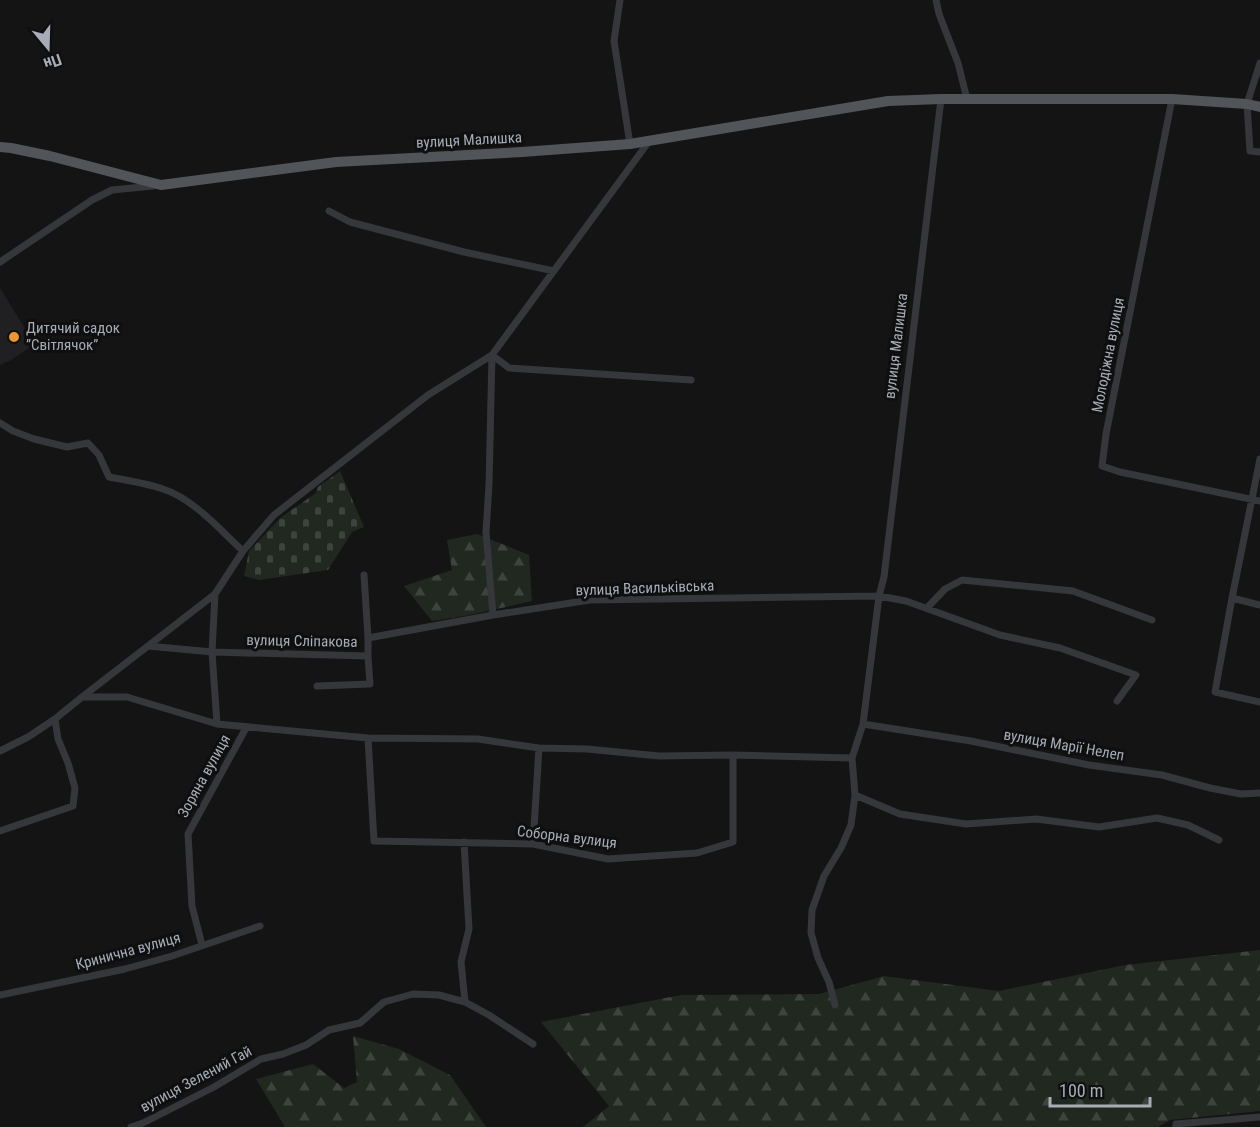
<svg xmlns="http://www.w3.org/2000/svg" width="1260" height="1127" font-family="'Roboto Condensed',sans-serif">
<defs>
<pattern id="forest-firs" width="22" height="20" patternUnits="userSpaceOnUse" patternTransform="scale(1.5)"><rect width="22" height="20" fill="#202820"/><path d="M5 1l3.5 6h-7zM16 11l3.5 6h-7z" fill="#3d443e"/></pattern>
<pattern id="cemetery-stones" width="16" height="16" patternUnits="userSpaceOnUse" patternTransform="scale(1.5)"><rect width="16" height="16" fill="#202820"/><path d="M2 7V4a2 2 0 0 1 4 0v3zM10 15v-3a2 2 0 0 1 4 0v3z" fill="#3d443e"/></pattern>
</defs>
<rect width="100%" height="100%" fill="#141415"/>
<path fill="#202022" d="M0 288 24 327 30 347 11 360 0 365Z"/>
<path fill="url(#forest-firs)" d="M477 534 529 555 532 601 470 615 432 621 404 586 452 570 447 540Z
M1260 950V1111L1170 1120 1158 1127H583L609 1106 541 1022 681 995 819 994 884 976 999 991 1125 965Z
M353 1036 399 1049 450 1075 486 1127H285L256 1079 313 1064 344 1088 357 1082Z"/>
<path fill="url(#cemetery-stones)" d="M340 471 364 527 352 532 328 570 259 580 244 576 249 551 280 518 316 493 318 487Z"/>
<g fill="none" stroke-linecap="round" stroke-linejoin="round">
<path stroke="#35373a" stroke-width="7" d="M620 0 614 41 630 144
M936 0 939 14 958 63 967 99
M1260 63 1247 104 1250 151 1260 152
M1172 99 1106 434 1102 466 1120 472 1260 501
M329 211 350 222 464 252 554 271
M0 262 92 200 112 190 153 186
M492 355 489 485 486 532 493 615 590 600 879 596 906 601 1000 635 1060 648 1136 675 1117 701
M492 355 509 368 691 380
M0 423 13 431 34 439 67 447 88 443 99 455 109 477C127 480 146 483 163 489 194 499 220 530 243 551
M1260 459 1232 598 1215 692 1260 702
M215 594 212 652 368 656V638L364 575
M1232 598 1260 605
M927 608 945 589 962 580 1073 591 1152 620
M368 638 493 615
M148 646 215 594 243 551 274 515 428 395 492 355 650 140
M317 686 370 684 368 656
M82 697 148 646 212 652 217 724 368 738 478 739 539 748 587 749 659 756 733 755 852 758 863 724 879 596 884 577 941 99
M863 724 971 741 1089 765 1162 775 1210 788 1241 794 1260 793
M368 738 374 841 533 844 608 859 697 853 733 842V755
M0 751 28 737 55 719
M855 795 900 814 966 824 1036 819 1099 827 1157 818 1188 825 1219 840
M0 831 73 806 75 788 68 763 58 739 55 719 82 697H127L217 724
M464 842 469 929 461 962 465 1002
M533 844 539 748
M202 945 192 906 188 834 246 728
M0 995 125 969 172 956 260 926
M835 1005 829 982 818 958 811 933 812 910 824 876 841 848 851 825 855 795 852 758
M131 1127 143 1123 214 1087 261 1059 283 1054 306 1045 329 1030 360 1023 384 1002 413 994 439 995 465 1002 489 1015 533 1044
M1176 1127V1124L1260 1117"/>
<path stroke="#515459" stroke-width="10" d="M0 147 11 148 50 156 161 185 336 162 522 152 630 144 888 101 941 99H1172L1247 104 1260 107"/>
</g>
<circle fill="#ee9533" stroke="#0f0f10" stroke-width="2" cx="14" cy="337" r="6"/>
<g text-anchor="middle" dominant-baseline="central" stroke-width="6" stroke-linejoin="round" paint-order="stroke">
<g font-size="15" fill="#a6adb6" stroke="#0f0f10">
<text transform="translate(469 140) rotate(-3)">вулиця Малишка</text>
<text transform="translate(896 346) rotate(-83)">вулиця Малишка</text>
<text transform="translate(1108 355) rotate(-79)">Молодіжна вулиця</text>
<text transform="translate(645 588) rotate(-2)">вулиця Васильківська</text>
<text transform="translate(302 641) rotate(1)">вулиця Сліпакова</text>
<text transform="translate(1064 745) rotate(10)">вулиця Марії Нелеп</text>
<text transform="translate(204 776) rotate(-61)">Зоряна вулиця</text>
<text transform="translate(567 837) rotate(7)">Соборна вулиця</text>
<text transform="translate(128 951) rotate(-15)">Кринична вулиця</text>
<text transform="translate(196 1079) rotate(-28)">вулиця Зелений Гай</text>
</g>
<g font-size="15" fill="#a6adb6" stroke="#0f0f10" text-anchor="start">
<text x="26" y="328">Дитячий садок<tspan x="26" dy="17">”Світлячок”</tspan></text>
</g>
</g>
<g transform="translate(48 48) rotate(161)" stroke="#0f0f10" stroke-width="4.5" paint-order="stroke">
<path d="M0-4.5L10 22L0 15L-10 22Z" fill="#a6adb6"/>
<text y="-9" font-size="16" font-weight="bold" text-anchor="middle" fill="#a6adb6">Пн</text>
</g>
<path d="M1050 1097v9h100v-9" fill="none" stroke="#a6adb6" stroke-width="3"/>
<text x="1059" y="1097" font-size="18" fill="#a6adb6" stroke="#0f0f10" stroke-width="4.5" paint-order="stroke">100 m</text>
</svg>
